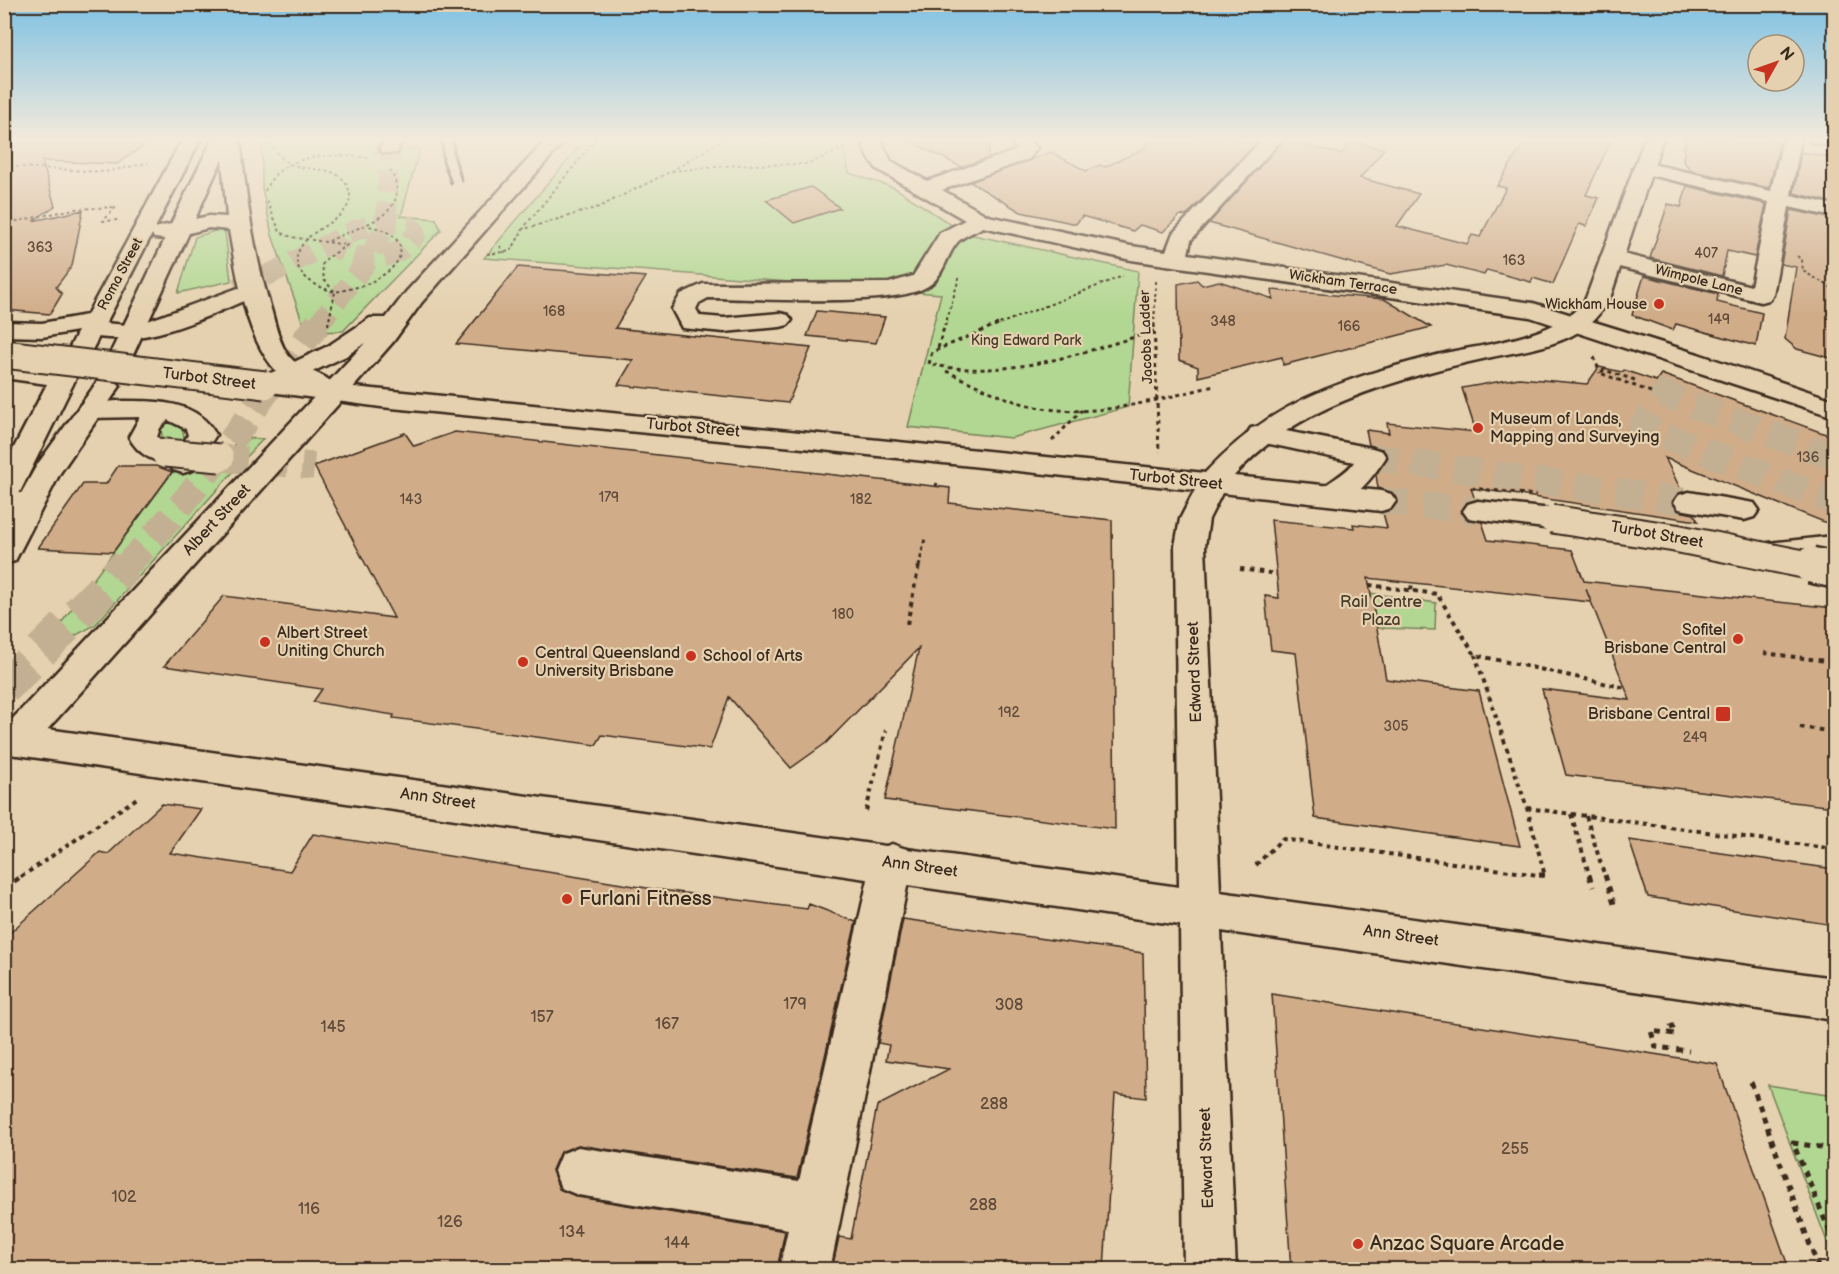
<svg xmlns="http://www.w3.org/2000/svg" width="1839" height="1274" font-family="'Balsamiq Sans',sans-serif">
<rect width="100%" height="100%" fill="#e5d1af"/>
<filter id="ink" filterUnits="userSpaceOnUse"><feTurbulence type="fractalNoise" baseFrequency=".0167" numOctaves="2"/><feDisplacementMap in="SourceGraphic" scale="12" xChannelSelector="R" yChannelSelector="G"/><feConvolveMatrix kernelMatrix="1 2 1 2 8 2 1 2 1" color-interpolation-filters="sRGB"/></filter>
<g filter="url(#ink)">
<path fill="#b2d792" stroke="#768058" stroke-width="1.5" d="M262 138H382L375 153 420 148 401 216 436 219 441 230 343 331 318 332 305 329 272 235 262 188Z
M587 138H842L849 173 895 188 964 233 1138 271 1128 407 1011 438 908 427 941 294 484 258Z
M218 230 225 232 231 281 178 293 195 237Z
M166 421 182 427 184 437 181 444 167 441 162 436 161 427Z
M240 438 263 439 95 625 58 645 59 626 177 466 213 469Z
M1370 593 1436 603 1435 630 1357 627Z
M1768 1085 1834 1095V1260Z"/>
<path fill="#d0ac89" stroke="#3b2a1e" stroke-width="1.5" d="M4 138H155L117 164 42 161 55 206 33 221 83 210 72 266 56 287 62 294 50 314 4 310Z
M904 138H990L988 158 961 167Z
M1147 138H1261L1186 216 1180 215 1163 232 1140 225 1133 231 1082 216 1076 224 1021 212 970 182 1051 152 1086 171 1100 165 1105 167 1145 148Z
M1527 138H1612L1586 195 1599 198 1586 226 1579 224 1553 284 1533 278 1531 282 1487 270 1484 275 1446 265 1390 274 1209 223 1284 140 1341 154 1352 141 1384 149 1360 178 1419 194 1397 226 1467 244 1472 235 1480 237 1506 188 1497 186Z
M1685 138H1781L1769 188 1692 171 1683 161Z
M1801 152 1834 158V203L1794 193Z
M1687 186 1766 204 1755 257 1727 251 1722 276 1650 258 1668 204 1681 207Z
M811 187 840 208 794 223 766 200Z
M1791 210 1834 219V359L1797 349 1785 339 1796 267 1781 264Z
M518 267 646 277 615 328 811 348 788 403 618 385 633 360 456 344Z
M1644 276 1718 294 1717 302 1762 313 1756 346 1676 324 1673 330 1632 315Z
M1197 280 1202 285 1219 281 1273 299 1272 290 1384 299 1431 327 1283 365 1282 357 1198 377V367L1179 360 1178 284Z
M817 311 885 317 876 343 807 336Z
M1599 367 1622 372 1624 370 1656 381 1661 374 1834 437V526L1665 458 1682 492 1677 494 1672 503 1679 511 1694 514 1698 521 1471 488 1475 500 1466 503 1461 512 1468 520 1482 522 1488 540 1572 550 1584 581 1834 608V807L1566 775 1542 689 1630 700 1586 589 1591 602 1368 578 1386 679 1479 691 1520 846 1315 818 1296 653 1271 650 1265 596 1279 598 1271 520 1354 528 1353 524 1387 528 1383 513 1393 509 1398 501 1392 492 1378 488 1376 475 1388 457 1383 449 1369 445 1366 430 1389 433 1387 423 1476 432 1462 388 1519 378 1587 384Z
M455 432 950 488 949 503 1112 520 1115 829 885 800 919 648 826 743 791 768 729 697 710 749 602 735 596 745 393 718 394 715 313 702 322 689 164 666 224 596 394 618 314 466 405 433 414 446Z
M118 466H156L172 472 113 552 38 548 83 484H106Z
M162 804 201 809 170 853 290 871 313 834 653 889 807 909 809 904 856 922 797 1178 578 1145 560 1152 552 1170 559 1189 578 1197 785 1231 777 1269H4V938L100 852 108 854Z
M1629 840 1834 869V925L1648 897Z
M903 919 1143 953 1146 1098 1115 1094 1104 1269H832L839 1237 851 1239 877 1106 949 1069 886 1060 889 1045 878 1043Z
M1272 994 1717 1064 1789 1269H1291Z"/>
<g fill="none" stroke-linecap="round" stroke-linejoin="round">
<path stroke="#c3b092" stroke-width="21" stroke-dasharray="21 10" stroke-linecap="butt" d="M236 288 270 274 356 230 386 222 409 226 414 230 415 236C397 260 366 264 340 250L339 245 343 238
M317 326 370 258 386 222 390 149"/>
<path stroke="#c3b092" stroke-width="27" stroke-dasharray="27 14" stroke-linecap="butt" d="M1372 457 1689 502
M1834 457 1664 394 1642 427 1834 502
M220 458 314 466
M125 567C166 526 205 477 239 430 265 394 289 358 318 324"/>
<path stroke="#c3b092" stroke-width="35" stroke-dasharray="35 17" stroke-linecap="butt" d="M4 688 127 565"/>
<path stroke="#c3b092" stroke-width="27" stroke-dasharray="27 14" stroke-linecap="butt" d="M1381 501 1478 511"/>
<g stroke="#3b2a1e" stroke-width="5">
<path id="minor" d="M385 138H403L397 153H383L380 149Z
M548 138H567L422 302 393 342 343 399 29 750 16 755 4 751V728L365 343 346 356 274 390 265 393 256 390 252 385 256 380 328 346 370 318H386L406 292Z
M862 138H880L891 161 927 181 1015 151 1017 149 1008 138H1027L1037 148 1029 159 942 190 988 216 1131 246 1166 251 1173 233 1264 138H1283L1191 240 1188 254 1533 303 1698 354 1834 400V417L1530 317 1131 260 983 227C975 232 961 236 956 244 946 257 943 277 928 286 895 308 753 298 708 298L699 303 696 309 700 316 724 318 780 313 788 315 792 320 788 325 780 327 724 332 682 328 672 309 681 294 703 284 889 283 913 276 940 233 965 220 877 169 866 154Z
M1783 138H1801L1791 195 1834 205V217L1789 207 1773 295 1769 300 1761 302 1603 263 1600 258 1603 253 1611 251 1751 286 1769 202 1636 172 1633 168 1643 162 1771 191Z
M1810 138H1834V147L1812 142Z
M238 288 246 290 250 295 246 300C193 322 142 349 82 334L79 329 82 324 91 322 128 325 145 322Z
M117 401C154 401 197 399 216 435L193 470 183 473 173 470 169 464 171 460C153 465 137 452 129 437L140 417 90 418 81 416 77 410 81 404ZM168 420 186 429 188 435 178 451 157 437 160 428Z
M1261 426 1372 448 1382 451 1386 457C1372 478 1349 511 1320 503L1316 496C1325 481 1344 477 1354 462L1251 440 1247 434 1251 428Z
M29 492 39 495 44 502 39 509 4 515V495Z
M1689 492 1754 503 1759 510 1754 517 1744 520 1679 509 1674 502 1679 495Z
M1834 536V558L1779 562 1768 559 1764 551 1768 543Z
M892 844 906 849 912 862 830 1270H779L788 1229 578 1195 561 1188 554 1171 561 1154 578 1147 799 1181 872 862 878 849Z"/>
</g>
<g stroke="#3b2a1e" stroke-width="5">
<path id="major" d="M183 138H201L155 228 171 224 213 138H240C246 196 253 252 271 309 275 323 278 339 286 352 297 371 324 371 334 385L1205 473C1247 428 1287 403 1345 382 1375 371 1406 363 1437 355 1481 344 1560 339 1586 298L1645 138H1663L1610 298C1603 309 1597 318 1587 326 1560 347 1520 351 1487 358 1459 364 1430 371 1403 380 1339 399 1279 425 1234 476L1381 491 1391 494 1396 501 1391 508 1381 511 1222 493 1209 519 1205 546 1220 892 1834 978V1020L1221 931 1236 1270H1184L1180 925 4 753V723L1179 887 1175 546 1180 519 1195 490 803 448 381 407 256 390 252 385 256 380 265 377 287 380C247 352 237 275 229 230L209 228 189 233 132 357 123 359 114 357 111 352 165 239 154 238 152 234 91 352 82 354 73 352 70 347 78 331 42 337 4 336V322L42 323 87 315ZM222 159 227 217 209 216 195 219Z
M4 362 63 370 72 373 76 378 18 496 14 503 4 505V467L47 384 4 378Z
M107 378 116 381 120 386 60 473 15 561 4 564V524L37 465 98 381Z
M1478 501 1552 509 1562 512 1567 519 1562 526 1552 529 1468 518 1463 511 1468 504Z"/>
</g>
<path stroke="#3b2a1e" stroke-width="2" stroke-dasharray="3 3" stroke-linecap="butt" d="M265 138C272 146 278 157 287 162 305 174 338 162 348 188 359 213 322 224 308 238 281 265 308 285 335 292
M4 164 14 158
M4 166 105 172 148 163
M672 171 737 165 808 164 847 147
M265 191C280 152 333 153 368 158
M267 201 280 232 291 237 347 245 326 259 322 265 324 280 335 292
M4 224 74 209 116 207 103 221 119 220
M521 230 599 207 672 171 725 138
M329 241C356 226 417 216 390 170
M500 246 504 253
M487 254 511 251 525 226 597 138
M1797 256 1802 260 1803 271 1834 289
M328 325 335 292C350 289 366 286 380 277 413 257 404 232 368 226
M945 326 959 278
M994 326 1123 276
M1154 326 1156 280"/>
<path stroke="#3b2a1e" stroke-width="3" stroke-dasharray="4 4" stroke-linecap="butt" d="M998 324 932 352 929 364C1005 381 1082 353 1154 331
M1154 324 1159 452
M938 348 945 324
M1594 357 1600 373
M946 371C974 384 1002 399 1032 406 1093 420 1155 400 1214 386
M1635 380 1604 370 1600 373 1651 392
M1052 441 1082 410
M936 486 937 483
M919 567 925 538"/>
<path stroke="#3b2a1e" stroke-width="4" stroke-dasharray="4.5 4.5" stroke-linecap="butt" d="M1240 569 1277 574
M1369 585 1437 594 1475 655 1626 688
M1411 590 1412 583
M907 624 919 565
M1764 653 1834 662
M1800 727 1834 732
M1527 808 1834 849
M866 811 886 730
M1571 814 1590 877
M1586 816 1605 877
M1256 865 1282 839 1545 876 1527 808 1475 655
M21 877 140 796"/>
<path stroke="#3b2a1e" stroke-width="5" stroke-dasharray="6 6" stroke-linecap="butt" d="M1539 875H1545
M1589 875 1593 887
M1605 875 1615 907
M4 888 23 875
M1671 1024 1675 1034 1651 1031 1656 1047 1689 1051
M1751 1082 1819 1270
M1834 1149 1793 1143 1834 1242"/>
<use href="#minor" fill="#e5d1af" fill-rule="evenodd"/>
<use href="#major" fill="#e5d1af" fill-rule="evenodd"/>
<path stroke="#3b2a1e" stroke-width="3" d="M442 138 443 161 451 183
M454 138V155L462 181"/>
<g stroke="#3b2a1e" stroke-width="31" stroke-linecap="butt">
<path id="minor-bridge" d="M165 453 220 458"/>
</g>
<g stroke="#3b2a1e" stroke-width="31" stroke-linecap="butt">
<path id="major-bridge-far1" d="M4 354 265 385
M1552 519 1675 538 1818 567"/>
</g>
<g stroke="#3b2a1e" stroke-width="40" stroke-linecap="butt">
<path id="major-bridge" d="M1811 565 1834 570"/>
</g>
<path stroke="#3b2a1e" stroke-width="3" stroke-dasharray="4 4" stroke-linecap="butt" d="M1471 488 1536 495"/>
<use href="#minor-bridge" stroke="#e5d1af" stroke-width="27"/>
<use href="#major-bridge-far1" stroke="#e5d1af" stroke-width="27"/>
<use href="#major-bridge" stroke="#e5d1af" stroke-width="35"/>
</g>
</g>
<linearGradient id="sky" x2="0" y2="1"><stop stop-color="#7fc1e3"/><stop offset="0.44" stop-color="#f3eadb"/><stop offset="1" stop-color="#f3eadb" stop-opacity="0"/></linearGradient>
<rect width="1839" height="316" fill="url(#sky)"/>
<g fill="#c8321e" stroke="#e5d1af" stroke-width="2">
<circle cx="1659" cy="304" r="6"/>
<circle cx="1478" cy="428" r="6"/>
<circle cx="1738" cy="639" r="6"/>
<circle cx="265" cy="642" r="6"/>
<circle cx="691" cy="656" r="6"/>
<circle cx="523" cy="662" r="6"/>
<rect x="1715" y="706" width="16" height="16" rx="3"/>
<circle cx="567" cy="899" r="6"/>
<circle cx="1358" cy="1244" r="6"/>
</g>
<g text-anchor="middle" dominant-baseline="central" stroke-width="4.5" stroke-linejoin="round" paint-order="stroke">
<g font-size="14" fill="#604a39">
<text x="40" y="247">363</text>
<text x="1706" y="253">407</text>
<text x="1514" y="260">163</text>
<text x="554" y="311">168</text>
<text x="1719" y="319">149</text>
<text x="1223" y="321">348</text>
<text x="1349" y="326">166</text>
<text x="1808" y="457">136</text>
<text x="609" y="497">179</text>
<text x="411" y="499">143</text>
<text x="861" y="499">182</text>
<text x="843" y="614">180</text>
<text x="1009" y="712">192</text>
<text x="1396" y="726">305</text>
<text x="1695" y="737">249</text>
</g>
<g font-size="14" fill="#3b2a1e" stroke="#e5d1af">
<text transform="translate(120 274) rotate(-62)">Roma Street</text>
<text transform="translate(1699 280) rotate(14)">Wimpole Lane</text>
<text transform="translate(1343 282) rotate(8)">Wickham Terrace</text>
<text transform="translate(1146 337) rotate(-92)">Jacobs Ladder</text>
</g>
<g font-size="14" fill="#3b2a1e" stroke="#e5d1af" text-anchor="end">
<text x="1647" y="304">Wickham House</text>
</g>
<g font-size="14" fill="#473b2a" stroke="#e5d1af">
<text x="1026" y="340">King Edward Park</text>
</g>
<g font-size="16" fill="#3b2a1e" stroke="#e5d1af">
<text transform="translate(209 379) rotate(7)">Turbot Street</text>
<text transform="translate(693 428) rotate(5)">Turbot Street</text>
<text transform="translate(1176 480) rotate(6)">Turbot Street</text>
<text transform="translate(217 520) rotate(-47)">Albert Street</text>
<text transform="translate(1657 535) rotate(10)">Turbot Street</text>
<text transform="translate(1195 672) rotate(-92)">Edward Street</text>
<text transform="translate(438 799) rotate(8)">Ann Street</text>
<text transform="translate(920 867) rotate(8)">Ann Street</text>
<text transform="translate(1401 936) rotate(8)">Ann Street</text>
<text transform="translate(1207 1158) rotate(-92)">Edward Street</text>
</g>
<g font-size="16" fill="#3b2a1e" stroke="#e5d1af" text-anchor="start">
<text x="1490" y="419">Museum of Lands,<tspan x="1490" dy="18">Mapping and Surveying</tspan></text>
<text x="1726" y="630" text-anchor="end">Sofitel<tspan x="1726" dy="18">Brisbane Central</tspan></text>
<text x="277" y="633">Albert Street<tspan x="277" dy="18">Uniting Church</tspan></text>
<text x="535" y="653">Central Queensland<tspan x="535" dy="18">University Brisbane</tspan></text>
<text x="703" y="656">School of Arts</text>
<text x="1710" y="714" text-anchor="end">Brisbane Central</text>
</g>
<g font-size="16" fill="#473b2a" stroke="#e5d1af">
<text x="1381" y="602">Rail Centre<tspan x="1381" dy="18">Plaza</tspan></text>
</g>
<g font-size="16" fill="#604a39">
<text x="795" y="1004">179</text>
<text x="1009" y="1005">308</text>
<text x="542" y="1017">157</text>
<text x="667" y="1024">167</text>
<text x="333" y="1027">145</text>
<text x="994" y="1104">288</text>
<text x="1515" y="1149">255</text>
<text x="124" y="1197">102</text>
<text x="983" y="1205">288</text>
<text x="309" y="1209">116</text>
<text x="450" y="1222">126</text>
<text x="572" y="1232">134</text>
<text x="677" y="1243">144</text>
</g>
<g font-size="20" fill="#3b2a1e" stroke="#e5d1af" text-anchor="start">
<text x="579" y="899">Furlani Fitness</text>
<text x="1370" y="1244">Anzac Square Arcade</text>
</g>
</g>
<rect width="1839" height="1274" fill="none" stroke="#e5d1af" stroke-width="24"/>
<rect x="12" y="12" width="1815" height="1250" fill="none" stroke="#3b2a1e" stroke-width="2" filter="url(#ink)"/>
<g transform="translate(1776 63) rotate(50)"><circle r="28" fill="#e5d1af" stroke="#a18e75" stroke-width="1.5"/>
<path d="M0-4.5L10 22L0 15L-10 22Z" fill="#c8321e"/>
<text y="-9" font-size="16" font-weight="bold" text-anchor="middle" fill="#3b2a1e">N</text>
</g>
</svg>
